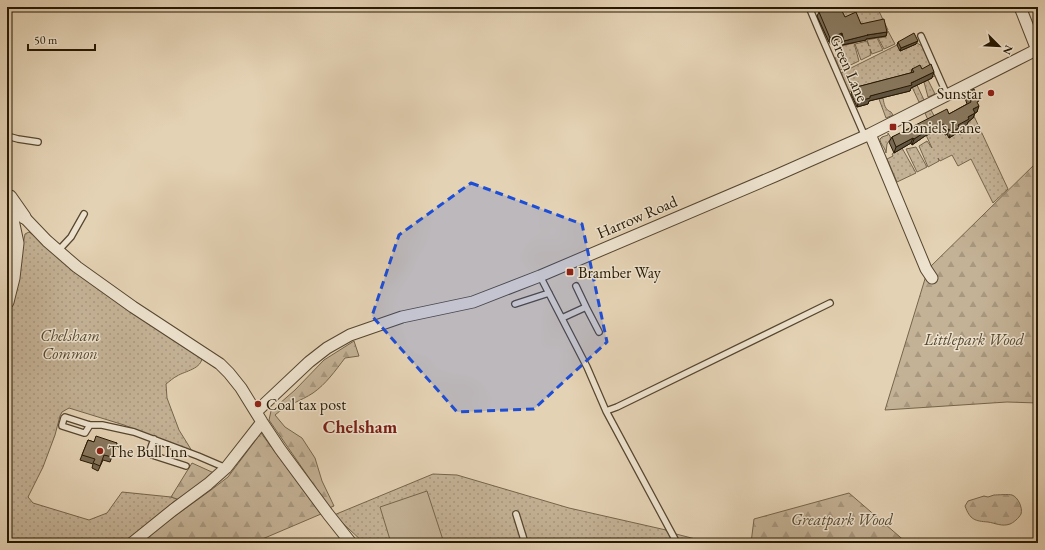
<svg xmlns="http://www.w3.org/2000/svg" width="1045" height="550" font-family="'EB Garamond',serif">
<defs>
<pattern id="green-dots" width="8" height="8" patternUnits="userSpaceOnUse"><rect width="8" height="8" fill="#c4b296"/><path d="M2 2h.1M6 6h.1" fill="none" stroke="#a89880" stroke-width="1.8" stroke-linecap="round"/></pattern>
<pattern id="forest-firs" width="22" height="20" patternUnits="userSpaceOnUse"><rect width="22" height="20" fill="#c4b296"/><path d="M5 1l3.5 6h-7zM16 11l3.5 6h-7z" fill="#a89880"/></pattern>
</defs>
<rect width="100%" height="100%" fill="#e4d2b4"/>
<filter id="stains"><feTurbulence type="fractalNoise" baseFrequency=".005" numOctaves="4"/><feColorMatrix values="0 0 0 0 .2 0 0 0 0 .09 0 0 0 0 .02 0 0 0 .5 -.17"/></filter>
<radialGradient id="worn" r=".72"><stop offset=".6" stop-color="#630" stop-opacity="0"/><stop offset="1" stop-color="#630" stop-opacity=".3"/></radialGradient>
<path fill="url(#green-dots)" stroke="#75654c" d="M833 7H877L888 30 886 31H888L895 44 884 49 878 38 886 37 885 31 841 37V41L830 44 817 17V16Z
M877 38 883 50 872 54 870 49 871 55 861 60 855 44 867 41 869 46 867 40Z
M905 40 908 47 917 43 922 46 935 76 932 77 856 89 849 92 841 73 895 46Z
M854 43 859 61 840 70 835 58 839 57 838 52 843 50 842 46Z
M928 80 935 94 928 97 924 82Z
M917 85 924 100 919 102 912 87Z
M883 98C884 104 885 110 891 112L893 115 886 118 879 99Z
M931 110 939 125H940L946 135 947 134 949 138 958 132 960 135 969 130 966 123 973 114 1008 189 993 203 971 159 958 166 952 155 940 161 938 158 939 161 928 167 919 146 927 141 932 148 926 135 928 120 925 113Z
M888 133 891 138 887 144 886 153C885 147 880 144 880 139L882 137 888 135Z
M916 147 927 167 917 172 906 149Z
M902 148 916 173 897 182 887 159 893 156 892 154Z
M29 232 202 357C202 369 185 371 177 376 173 378 170 381 166 384L167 398 179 430 192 451 124 425 69 408 62 412 60 416 55 435 43 467 28 497 33 503 89 520 107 513 122 492 171 497 177 499 132 537 124 543H14L7 533V315L20 261 25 234Z
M433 474 457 475 569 508 666 530 676 534 707 542 751 543H364L334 515Z"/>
<path fill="url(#forest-firs)" stroke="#75654c" d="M1038 161V403L1007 402 885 410 928 269Z
M7 226 10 237 9 264H7Z
M354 341 359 356 345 358C335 371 326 384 313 393 301 401 286 405 275 415L285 427 302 438 315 458 322 481 334 506 329 508 323 498 269 420 271 411 295 390 324 360Z
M261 433 321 514 253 543H140L153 532 211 490 228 477Z
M192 463 214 473 180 500 171 497Z
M849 493 907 543H751L754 519Z
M994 495C997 495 1009 494 1012 495 1018 497 1023 508 1021 514 1019 518 1013 523 1010 524 1002 527 995 523 988 522 975 521 970 520 965 506L968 501 984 496 988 497Z"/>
<path fill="#c4b296" stroke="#75654c" d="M427 491 444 543H391L380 507Z"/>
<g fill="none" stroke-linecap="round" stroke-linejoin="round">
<g stroke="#56462f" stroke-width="8">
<path id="service" d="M809 7 820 33 863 132 868 134
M921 36 947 95
M7 136 18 139 38 142
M58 251 71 237 84 214
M540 276 587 367 606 411 677 543
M576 286 586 307
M515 304 549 293
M562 318 586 307 599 332
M606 411 617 407 830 303
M90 425 85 433H84L62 426V425L64 418 65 417 90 425H102L134 432 198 456 226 468
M154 439C153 444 148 450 152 455L186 466
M516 514 525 543"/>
</g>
<g stroke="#56462f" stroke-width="13">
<path id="minor" d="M1020 7 1037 50
M870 134 926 269 932 278
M24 217 47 241 77 267 133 307 220 364 229 373 241 388 262 422 280 449 328 514 351 543
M256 412 309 362 327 348 350 335 402 317 473 302 540 276 775 176 870 134 1038 49
M132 543 173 510 208 484 226 468 262 422"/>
</g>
<g stroke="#56462f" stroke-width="15">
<path id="tertiary" d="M10 197 24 217
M7 302 13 278 17 243 11 215V199"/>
</g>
<use href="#service" stroke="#ede2ce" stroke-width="5.5"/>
<use href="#minor" stroke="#ede2ce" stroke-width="11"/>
<use href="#tertiary" stroke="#ede2ce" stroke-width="13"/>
</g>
<path fill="#766852" stroke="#261803" d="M819 12 861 24 887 32 886 36 866 39V40L842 45 840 38 829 42 817 16Z
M898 42 916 44 900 51 897 45Z
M912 69H922L932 78 911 88 910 91 869 101 868 104 857 107 851 94 853 88 911 73Z
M967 93 978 105 977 112 975 113 973 118 968 122 967 125 958 129 957 133 949 138 947 134 945 135 942 129 935 133 934 132 925 136 912 145 911 143 894 153 889 142 892 137 949 114 967 104 965 98Z
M88 440 94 442 117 443 110 462 103 460 98 471 92 468 93 464 80 460Z"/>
<path fill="#605542" stroke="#261803" d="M887 32 886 36 866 39V40L842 45 844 41 867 35Z
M842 33 840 38 829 42 830 38Z
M918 41 916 44 900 51 901 48Z
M934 72 932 78 911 88 910 91 869 101 868 104 857 107 859 101 870 96 911 83Z
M979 106 977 112 971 115 973 109Z
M975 113 973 118 968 122 967 125 958 129 957 133 949 138 951 132 958 125 968 117Z
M944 124 942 129 935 133 937 128Z
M936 126 934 132 925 136 912 145 914 139 928 130Z
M949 129 947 134 945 135 947 130Z
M913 138 911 143 894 153 896 147Z"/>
<path fill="#89795f" stroke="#261803" d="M829 7H840L845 17 856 12 861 24 884 19 887 32 867 35H868L844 41 842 33 830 38 819 12Z
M914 33 918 41 901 48 898 42Z
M931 64 934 72 911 83 912 85 870 96V98L859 101 853 88 914 72 912 69 920 65 922 69Z
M974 89 979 101 977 102 979 106 973 109 975 113 968 117 969 119 958 125 959 128 951 132 949 129 947 130 944 124 937 128 936 126 928 130 914 139 913 138 896 147 892 137 947 109 949 114 971 102 967 93Z
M96 436 117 443 112 457 104 455 100 466 93 463 95 459 82 455 88 440 94 442Z"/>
<path fill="#1d4ed8" fill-opacity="0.2" stroke="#1d4ed8" stroke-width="3" stroke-dasharray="8 5" stroke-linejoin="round" d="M471 183 582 224 607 342 534 409 457 412 372 316 399 235Z"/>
<g fill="#8f2418" stroke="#ede2ce" stroke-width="1.5">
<circle cx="991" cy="93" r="4"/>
<rect x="889" y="123" width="8" height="8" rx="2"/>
<rect x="566" y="268" width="8" height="8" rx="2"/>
<circle cx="258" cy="404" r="4"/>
<circle cx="100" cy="451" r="4"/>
</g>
<g text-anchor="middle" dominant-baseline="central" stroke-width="3" stroke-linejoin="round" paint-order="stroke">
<g font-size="16" fill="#261803" stroke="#ede2ce">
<text transform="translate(849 68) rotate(66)">Green Lane</text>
<text transform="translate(637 217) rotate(-23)">Harrow Road</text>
</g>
<g font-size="16" fill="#261803" stroke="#ede2ce" text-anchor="start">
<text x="983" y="93" text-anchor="end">Sunstar</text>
<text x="901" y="127">Daniels Lane</text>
<text x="578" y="272">Bramber Way</text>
<text x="266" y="404">Coal tax post</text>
<text x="108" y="451">The Bull Inn</text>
</g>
<g font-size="16" font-style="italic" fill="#55462f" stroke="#ede2ce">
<text x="70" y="335">Chelsham<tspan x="70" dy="18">Common</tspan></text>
<text x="974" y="339">Littlepark Wood</text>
<text x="842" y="519">Greatpark Wood</text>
</g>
<g font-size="18" font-weight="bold" fill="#7a1f14" stroke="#ede2ce">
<text x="360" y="426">Chelsham</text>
</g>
</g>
<rect width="1045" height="550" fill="none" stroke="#e4d2b4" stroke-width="24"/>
<rect x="8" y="8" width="1029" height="534" fill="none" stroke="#261803" stroke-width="2"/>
<rect x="12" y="12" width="1021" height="526" fill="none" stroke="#261803"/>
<g transform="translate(999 46) rotate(114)" stroke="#ede2ce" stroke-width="3" paint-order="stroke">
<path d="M0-3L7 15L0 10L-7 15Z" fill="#261803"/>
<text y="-6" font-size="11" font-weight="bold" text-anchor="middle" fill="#261803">N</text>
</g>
<path d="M28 44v6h67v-6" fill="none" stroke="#261803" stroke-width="2"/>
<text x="34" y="44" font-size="12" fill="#261803" stroke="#ede2ce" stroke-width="3" paint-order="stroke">50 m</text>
<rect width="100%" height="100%" filter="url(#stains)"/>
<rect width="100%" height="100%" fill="url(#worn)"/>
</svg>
